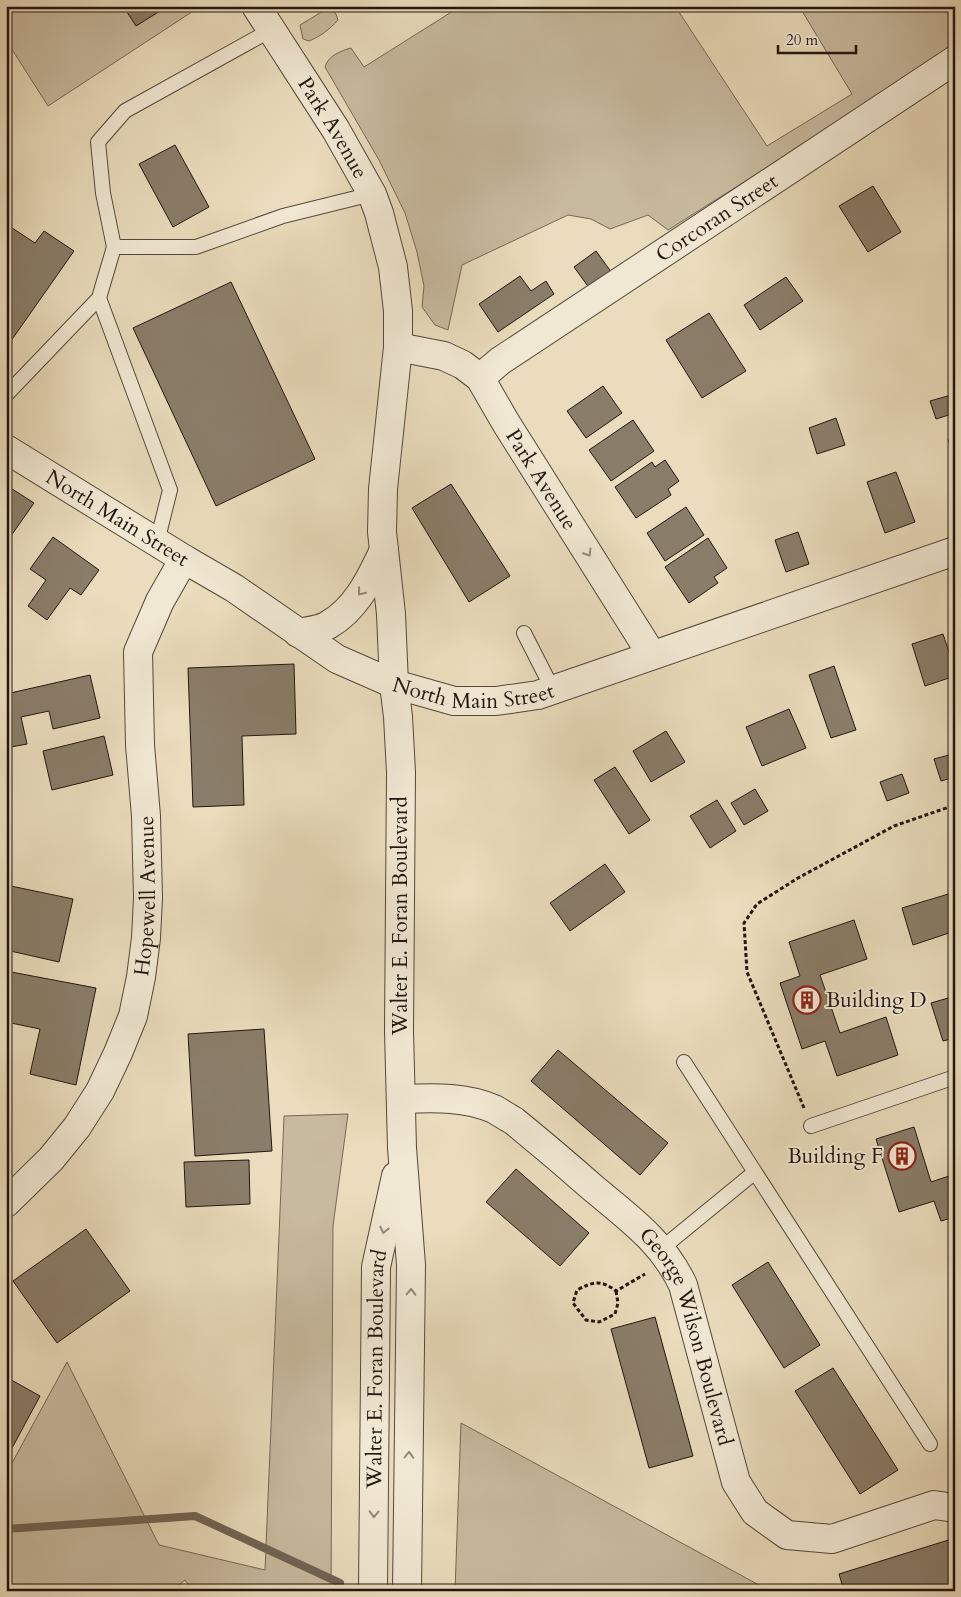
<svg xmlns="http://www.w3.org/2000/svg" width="961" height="1597" font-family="Cardo,serif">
<rect width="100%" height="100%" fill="#eadcbc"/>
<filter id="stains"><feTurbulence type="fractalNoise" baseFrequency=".004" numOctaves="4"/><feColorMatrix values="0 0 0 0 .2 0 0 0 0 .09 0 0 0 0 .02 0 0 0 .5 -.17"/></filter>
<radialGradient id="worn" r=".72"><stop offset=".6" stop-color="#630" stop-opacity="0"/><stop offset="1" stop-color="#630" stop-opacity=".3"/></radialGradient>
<path fill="#c8ba9f" stroke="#756858" d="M6 6H201L48 106 6 40Z
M461 6H675L767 146 852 94 799 6H955V46L863 107 668 230 648 215 610 229 591 219 568 215 462 265 448 330 435 325 422 307 424 286 417 252 405 213 379 160 325 67C328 56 340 51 351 48L364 67Z
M330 9 336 14 338 20C329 30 321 36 309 41L303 39 300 25 323 11Z
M348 1114 333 1226 331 1591H193L185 1580 171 1591H6V1474L67 1362 159 1545 265 1570 284 1116Z
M461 1423 770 1591H455Z"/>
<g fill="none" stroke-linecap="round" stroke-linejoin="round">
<path stroke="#716554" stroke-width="8" d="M6 1529 195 1516 340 1583"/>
</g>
<path fill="#8a7d69" stroke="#221610" d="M123 6H168L136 26Z
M175 145 209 207 173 227 139 164Z
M873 186 901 232 868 252 839 206Z
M6 224 35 243 44 231 74 251 6 348Z
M596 251 612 273 590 289 574 267Z
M520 276 531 291 546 281 554 294 498 332 479 304Z
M786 277 803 301 760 330 744 305Z
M231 282 315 459 216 506 133 328Z
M709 313 746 371 702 398 666 340Z
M603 386 622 413 586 438 567 411Z
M951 395 955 405V413L936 419 930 401Z
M836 418 845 445 817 454 809 428Z
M633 420 654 451 611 481 589 450Z
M955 438V460L948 440Z
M665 460 679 481 668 489 671 495 636 518 615 487 652 462 655 467Z
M896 472 915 522 885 533 867 482Z
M451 484 510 576 469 602 412 508Z
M6 485 34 503 6 543Z
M686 507 704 535 665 561 647 533Z
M798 532 809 564 786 572 775 540Z
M53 537 99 570 81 595 70 588 47 620 28 606 46 580 30 569Z
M708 538 727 568 714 577 718 583 689 603 665 567Z
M943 634 955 670V676L925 686 912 644Z
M294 664 296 734 242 736 244 805 193 807 188 668Z
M834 666 856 730 831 738 809 675Z
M90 675 100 718 53 729 49 711 21 717 27 744 6 748V694Z
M789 709 806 748 762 766 746 727Z
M666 731 685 762 651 782 633 751Z
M104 736 113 775 52 790 43 751Z
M949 755 955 777 941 781 934 759Z
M615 767 650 820 629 834 594 780Z
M902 774 909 793 887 801 880 782Z
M755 789 768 811 744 825 731 803Z
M717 800 736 831 710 848 690 816Z
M605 864 625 892 570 931 550 903Z
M6 885 73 899 59 962 6 950Z
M955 892V931L913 945 902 908Z
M854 920 867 959 820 975 840 1033 886 1017 898 1055 837 1076 825 1041 802 1049 780 983 800 976 789 942Z
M6 971 96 988 76 1085 30 1074 40 1029 6 1022Z
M955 996V1038L943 1041 931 1003Z
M264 1029 272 1151 195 1156 188 1034Z
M558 1050 668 1143 640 1175 531 1081Z
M914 1127 931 1182 955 1174V1217L941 1221 934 1201 899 1212 876 1139Z
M249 1160 250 1204 186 1207 184 1162Z
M516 1169 589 1233 560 1266 486 1202Z
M86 1229 130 1291 57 1343 13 1281Z
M768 1262 820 1345 784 1368 732 1285Z
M655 1317 693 1456 649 1468 611 1329Z
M833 1368 898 1470 860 1494 795 1391Z
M6 1377 40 1396 11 1450 6 1447Z
M955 1538V1584L932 1591H844L839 1574Z"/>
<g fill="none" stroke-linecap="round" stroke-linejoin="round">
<g stroke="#54483b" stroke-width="16">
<path id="service" d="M114 247H196L283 216 372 194
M99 298 170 490 157 542
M6 395 99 298 114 247 103 193 98 142 125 111 271 30
M524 633 553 690
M684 1062 930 1444
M811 1126 955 1077
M661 1249 755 1172"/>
</g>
<g stroke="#54483b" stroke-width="30">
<g id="minor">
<path id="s1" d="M398 347 444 356 463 365 480 378 506 423 652 655"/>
<path id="s2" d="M480 378 500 361 955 60"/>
<path id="s3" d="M394 684 454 701H496L538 695 955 551"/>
<path id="s4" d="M401 1099C432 1098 464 1096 494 1109 501 1113 507 1117 514 1121 541 1143 567 1165 593 1188 629 1218 663 1242 683 1285L736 1482 755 1512 787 1535 832 1539 934 1505 955 1508"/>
<path id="s5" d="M6 1203 51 1159 77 1127 100 1091 118 1053 133 1016 141 977 146 938 148 898 146 816 140 745 138 652 160 601 184 559"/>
</g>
</g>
<g stroke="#54483b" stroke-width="30">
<g id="tertiary">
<path id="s6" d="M256 6 336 130 372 194 379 213 393 267 398 311V347L383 489 382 532 391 614 394 684 398 717 401 772 399 1031 402 1148 411 1265 407 1591"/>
<path id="s7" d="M6 449 184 559 234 588 337 659 394 684"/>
<path d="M298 633C307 631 320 630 328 625 357 609 371 577 384 550"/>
<path id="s8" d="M373 1591 376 1267 396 1176"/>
</g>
</g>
<path stroke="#221610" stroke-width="3" stroke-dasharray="4 2.5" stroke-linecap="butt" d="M804 1108 747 972 744 923 757 904 798 878 894 826 955 805
M616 1291 618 1303 615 1314 599 1322 586 1320 573 1303 577 1290C593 1282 600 1279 616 1291L645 1274"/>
<use href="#service" stroke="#f1e8d3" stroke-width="14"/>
<use href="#minor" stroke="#f1e8d3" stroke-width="28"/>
<use href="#tertiary" stroke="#f1e8d3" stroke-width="28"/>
</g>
<defs><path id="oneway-chevron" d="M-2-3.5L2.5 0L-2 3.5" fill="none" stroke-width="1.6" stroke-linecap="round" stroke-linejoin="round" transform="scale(1.25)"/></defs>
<g stroke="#948a7b">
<use href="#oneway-chevron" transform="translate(588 553) rotate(58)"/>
<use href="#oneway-chevron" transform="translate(361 592) rotate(128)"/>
<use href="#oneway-chevron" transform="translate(384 1230) rotate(102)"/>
<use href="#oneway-chevron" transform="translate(411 1292) rotate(-89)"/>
<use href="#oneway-chevron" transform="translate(409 1455) rotate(-89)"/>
<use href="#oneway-chevron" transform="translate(374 1514) rotate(91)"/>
</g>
<defs>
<g id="building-ring" transform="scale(1.4375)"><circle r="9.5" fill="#f1e8d3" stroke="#8f2418" stroke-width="1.5"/><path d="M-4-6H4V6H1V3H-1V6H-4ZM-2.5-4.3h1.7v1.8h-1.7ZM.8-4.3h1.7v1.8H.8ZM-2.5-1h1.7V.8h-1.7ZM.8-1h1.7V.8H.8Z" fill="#8f2418"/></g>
</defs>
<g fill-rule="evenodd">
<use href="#building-ring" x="807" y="1000"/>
<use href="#building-ring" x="902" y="1156"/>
</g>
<g text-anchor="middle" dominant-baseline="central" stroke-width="4" stroke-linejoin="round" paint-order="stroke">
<g font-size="21" fill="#221610" stroke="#f1e8d3">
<text stroke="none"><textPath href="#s6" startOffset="144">Park Avenue</textPath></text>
<text stroke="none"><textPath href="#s2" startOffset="286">Corcoran Street</textPath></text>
<text stroke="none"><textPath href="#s1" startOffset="208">Park Avenue</textPath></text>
<text stroke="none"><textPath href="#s7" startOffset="131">North Main Street</textPath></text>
<text stroke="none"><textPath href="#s3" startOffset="81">North Main Street</textPath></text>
<text stroke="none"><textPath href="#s5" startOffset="350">Hopewell Avenue</textPath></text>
<text transform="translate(400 916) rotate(-90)">Walter E. Foran Boulevard</text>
<text stroke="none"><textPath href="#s4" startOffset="404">George Wilson Boulevard</textPath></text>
<text stroke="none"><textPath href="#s8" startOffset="222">Walter E. Foran Boulevard</textPath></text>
</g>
<g font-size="21" fill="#221610" stroke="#f1e8d3" text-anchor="start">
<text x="826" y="1000">Building D</text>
<text x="883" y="1156" text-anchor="end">Building F</text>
</g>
</g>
<rect width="961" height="1597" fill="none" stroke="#eadcbc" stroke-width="25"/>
<rect x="8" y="8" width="946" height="1582" fill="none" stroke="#221610" stroke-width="2.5"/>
<rect x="12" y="12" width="936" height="1572" fill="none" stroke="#221610"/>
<path d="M778 45v8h78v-8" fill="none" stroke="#221610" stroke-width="2.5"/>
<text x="786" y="45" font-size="15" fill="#221610" stroke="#f1e8d3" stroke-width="4" paint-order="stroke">20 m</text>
<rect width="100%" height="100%" filter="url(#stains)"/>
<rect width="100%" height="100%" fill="url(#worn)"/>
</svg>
